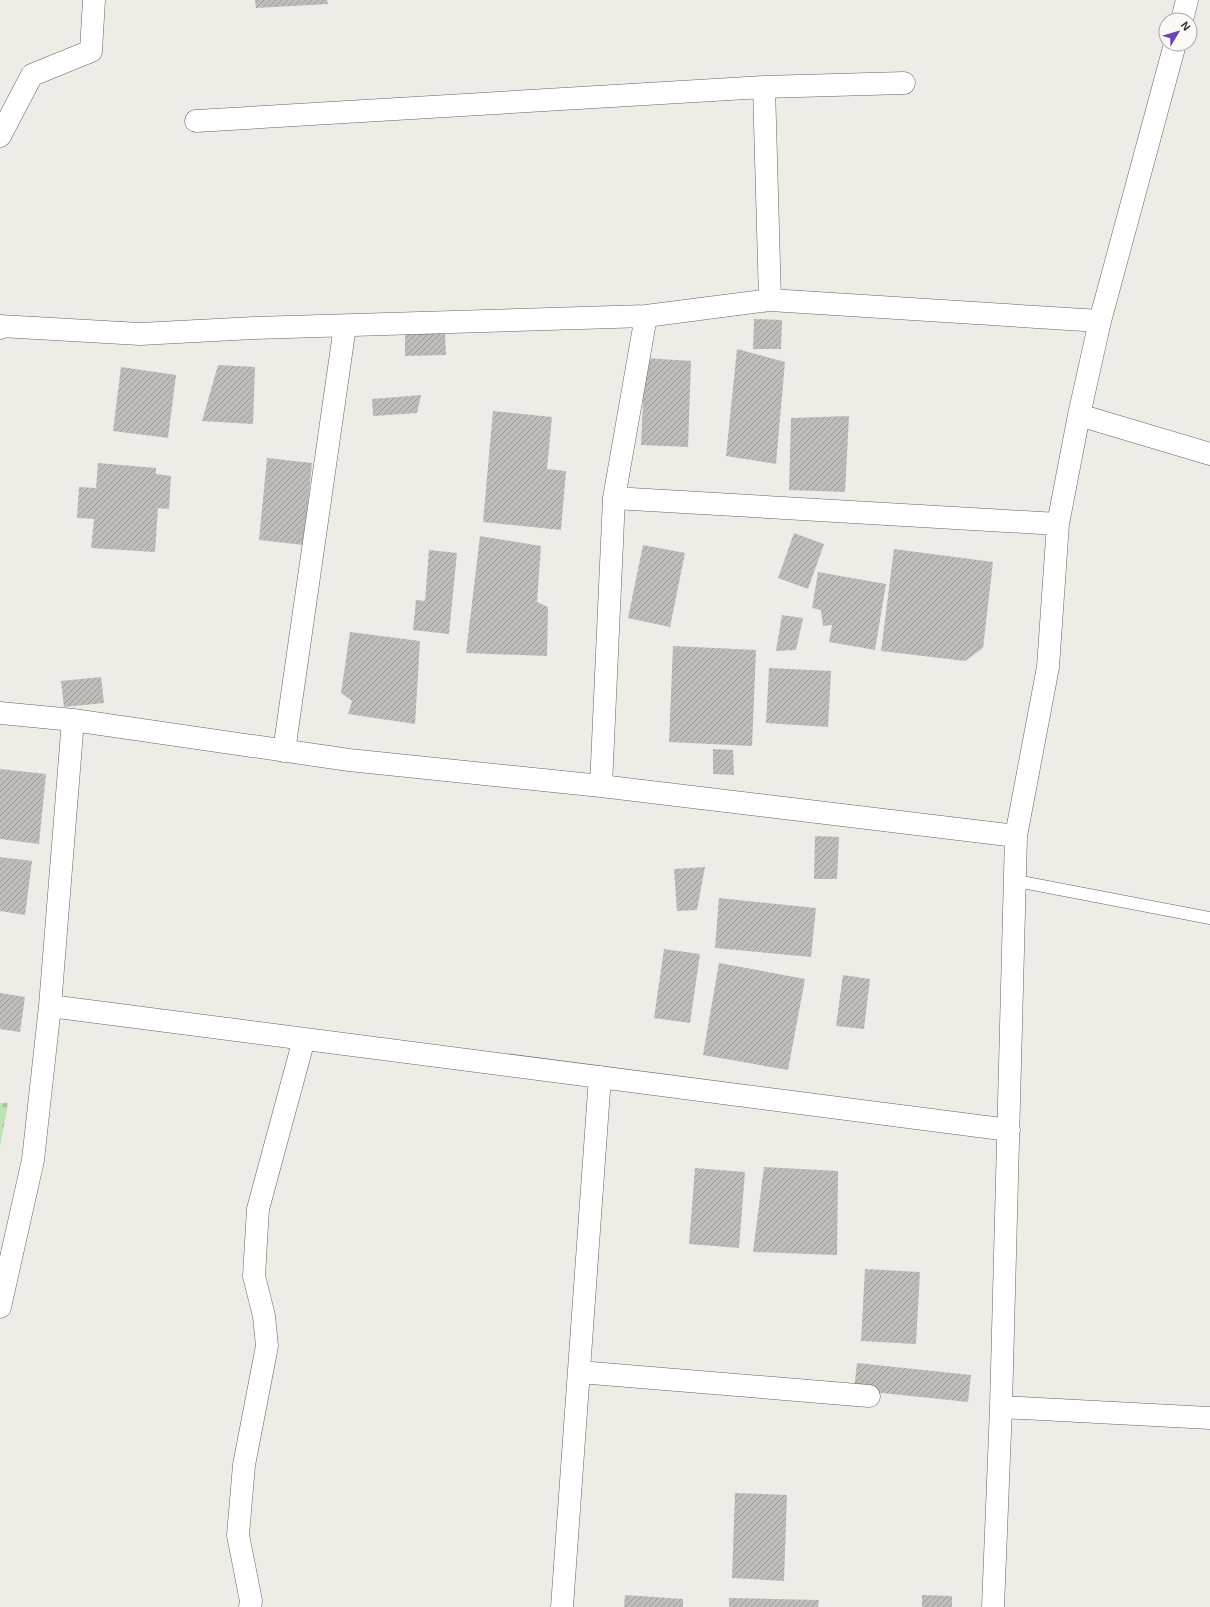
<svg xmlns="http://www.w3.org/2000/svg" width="1210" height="1607" font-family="Helvetica,sans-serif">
<defs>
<pattern id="forest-firs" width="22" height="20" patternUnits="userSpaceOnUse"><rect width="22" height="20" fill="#bce3b2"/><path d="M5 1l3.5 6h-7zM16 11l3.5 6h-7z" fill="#a2c399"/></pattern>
<pattern id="building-hatch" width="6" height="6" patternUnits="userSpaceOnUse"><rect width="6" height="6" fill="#c0bcb9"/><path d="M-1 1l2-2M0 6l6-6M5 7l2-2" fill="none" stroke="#9d9997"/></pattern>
</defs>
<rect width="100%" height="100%" fill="#efece8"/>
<path fill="url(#forest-firs)" d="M0 1103H8L0 1147Z"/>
<path fill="url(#building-hatch)" d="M255 0H327L328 4 256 8Z
M754 319 782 320 781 349H753Z
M445 333 446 355 405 356V334Z
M737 349 785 362 776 464 726 456Z
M645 358 691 361 688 447 641 445Z
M218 365 255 367 253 424 202 421Z
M121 367 176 375 168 438 113 431Z
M421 395 417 413 373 416 372 399Z
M493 411 552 417 547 469 566 471 561 530 483 522Z
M849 416 845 492 789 490 791 418Z
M267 458 312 463 304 545 259 540Z
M98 463 156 468V474L171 476 169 509 158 508 155 552 91 548 94 519 77 518 79 487 96 488Z
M794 533 824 544 808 589 778 578Z
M480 536 541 546 537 602 548 607 547 656 466 653Z
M643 545 685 553 670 627 628 618Z
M894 549 993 562 983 648 965 661 881 651Z
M429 550 457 553 449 634 413 630 416 600 425 601Z
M818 572 886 584 875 650 829 642 832 625 823 626 821 610 812 608Z
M782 615 803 618 796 650 776 651Z
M350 632 420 641 415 724 348 714 352 701 341 693Z
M673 646 756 650 752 746 669 742Z
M769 668 831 671 828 727 766 723Z
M101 677 104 703 64 707 61 681Z
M713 749 733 750 734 775 713 774Z
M0 769 46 774 39 844 0 839Z
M815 836 839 837 837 879H814Z
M0 857 32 861 25 915 0 911Z
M705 867 697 910 677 911 674 869Z
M719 898 816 908 811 957 715 948Z
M664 949 700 954 690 1023 654 1018Z
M719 963 805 979 788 1070 703 1055Z
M843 975 870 979 864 1029 836 1026Z
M0 993 25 997 20 1032 0 1029Z
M764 1167 838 1171 837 1255 753 1252Z
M695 1168 745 1172 739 1248 689 1244Z
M865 1269 920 1272 916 1344 861 1341Z
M857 1363 971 1375 968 1402 854 1390Z
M735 1493 787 1495 784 1581 732 1578Z
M625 1595 683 1599V1607H624Z
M922 1595 952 1596V1607H922Z
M729 1598 819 1600 818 1607H729Z"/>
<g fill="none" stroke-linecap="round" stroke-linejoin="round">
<g stroke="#65635f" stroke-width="13">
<path id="lane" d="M1016 881 1210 918"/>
</g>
<g stroke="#65635f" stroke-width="23">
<path id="street" d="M1182 20 1187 0
M764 87 770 300
M196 121 764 87 904 83
M0 136 32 75 91 51 94 0
M0 328V326L140 334 254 328 646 316 770 300 1100 321
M1079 415 1210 454
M614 498 1058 524
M0 713 73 720 349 760 601 786 1016 836
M284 751 345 326
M601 786 614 498 646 316
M50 1006 1009 1130
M0 1307 33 1160 50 1006 73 720
M579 1372 869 1396
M1001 1407 1210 1418
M250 1607 251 1601 238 1535 244 1465 267 1346 264 1316 254 1276 258 1209 304 1039
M562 1607 600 1077
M993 1607 1001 1407 1016 836 1048 667 1058 524 1079 415 1100 321 1175 44"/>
</g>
<use href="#lane" stroke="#fff" stroke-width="12"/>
<use href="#street" stroke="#fff" stroke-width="22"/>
</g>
<g transform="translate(1178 32) rotate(52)"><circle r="19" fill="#fcf9f5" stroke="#aba9a6"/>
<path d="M0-3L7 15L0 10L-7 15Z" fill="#6b44bc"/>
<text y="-6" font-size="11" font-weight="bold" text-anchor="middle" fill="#31302f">N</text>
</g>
</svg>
